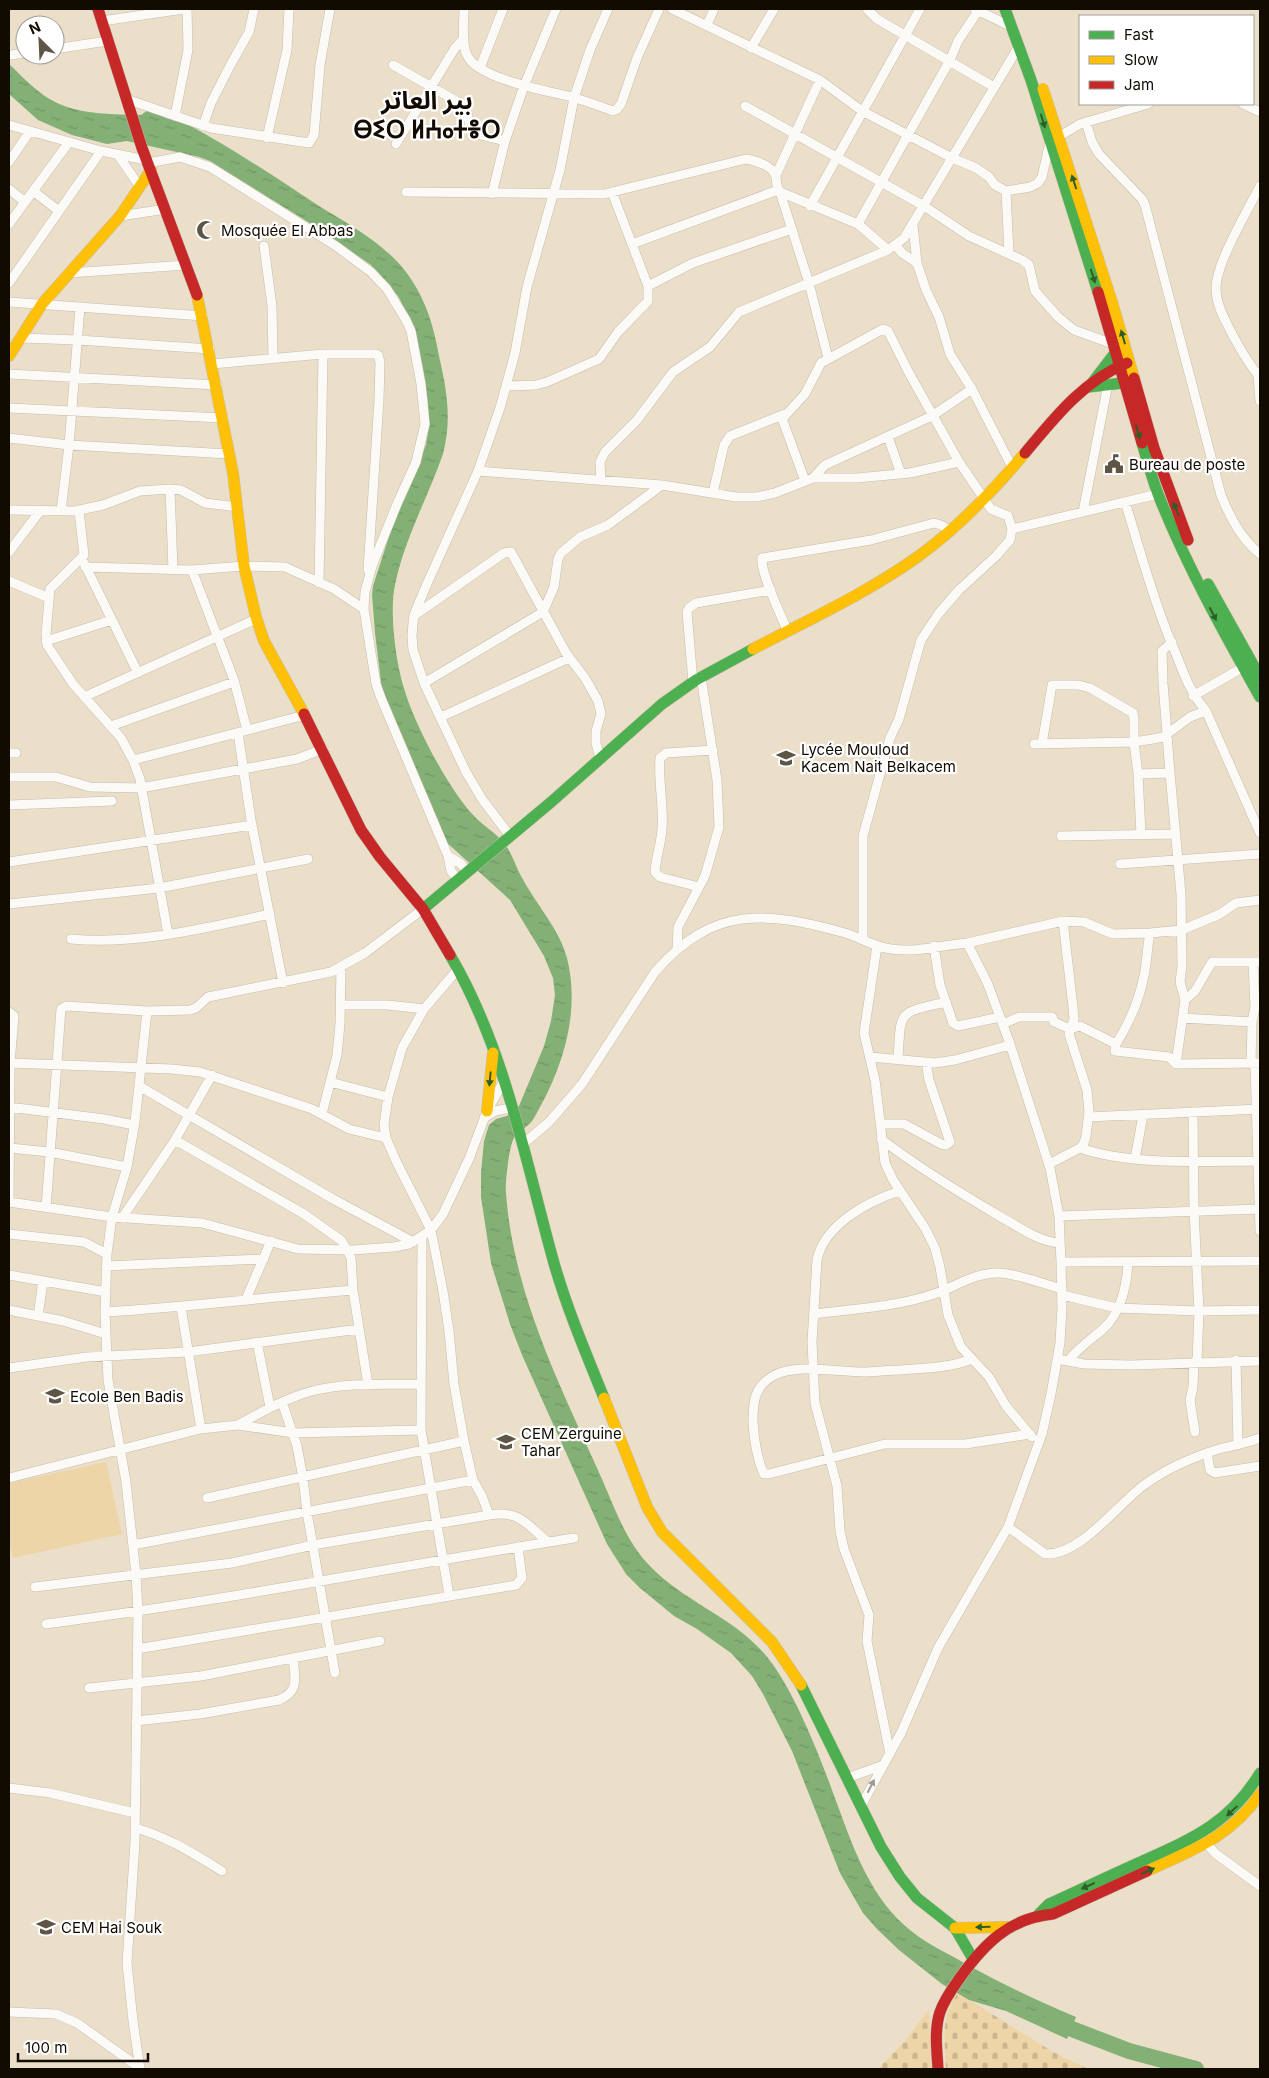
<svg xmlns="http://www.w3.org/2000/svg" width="1269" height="2078" font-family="Inter,'Noto Sans Arabic','Noto Sans Tifinagh',sans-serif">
<defs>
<pattern id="cemetery-stones" width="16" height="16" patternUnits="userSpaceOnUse" patternTransform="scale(1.25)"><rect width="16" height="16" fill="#eed5a8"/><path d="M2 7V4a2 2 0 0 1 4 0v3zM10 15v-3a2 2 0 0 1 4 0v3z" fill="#cbb68f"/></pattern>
<pattern id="water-ripples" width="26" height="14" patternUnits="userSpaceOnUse" patternTransform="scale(1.25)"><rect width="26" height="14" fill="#83b075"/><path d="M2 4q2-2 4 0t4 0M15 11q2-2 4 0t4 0" fill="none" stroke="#709663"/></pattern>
</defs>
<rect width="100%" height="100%" fill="#ebdfca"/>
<path fill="url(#cemetery-stones)" d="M958 1993 1053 2052 1088 2069H946C945 2043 940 2015 958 1993Z
M929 2009 931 2069H878L906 2040Z"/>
<path fill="#eed5a8" d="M106 1462 122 1534 13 1558 9 1540V1483Z"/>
<path fill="url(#water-ripples)" d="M9 64C24 78 39 95 57 103 83 115 114 114 141 115L148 110C157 114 167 119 176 121 180 122 184 122 187 124 230 147 275 177 316 204 349 225 389 245 411 279 427 303 434 328 439 356 447 391 452 419 443 454 428 497 404 540 395 585 389 611 396 663 404 688 413 722 451 794 476 818 485 827 496 833 504 843 512 853 515 865 521 876 535 903 559 928 567 958 581 1014 562 1070 534 1118 528 1128 519 1130 514 1138 509 1146 505 1183 506 1193 513 1291 557 1379 597 1468 612 1500 624 1540 650 1566 685 1603 735 1617 768 1658 795 1692 821 1759 836 1801 852 1844 868 1892 903 1924 922 1942 944 1951 966 1964 1002 1984 1038 2001 1076 2017L1067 2039 1006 2011 969 2000 942 1984 899 1950 877 1929 863 1913 840 1873 792 1751 763 1694 752 1676 731 1653 697 1629 674 1616 640 1588 626 1574 607 1544 522 1355 510 1324 491 1263 481 1197V1173L484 1141 489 1125 496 1119 507 1116 519 1106 544 1046 551 1021 555 995 553 978 544 956 510 900 445 841 382 690 375 633 372 595 373 586 394 521 426 445 429 425 428 402 417 338 411 321 398 296 371 265 316 227 210 161 199 157 127 141 107 144 72 135 38 120 9 94Z"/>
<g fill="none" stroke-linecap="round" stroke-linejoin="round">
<path stroke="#83b075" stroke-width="16" d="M1051 2021 1129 2051 1196 2069"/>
<g stroke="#c5bcac" stroke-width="10">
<path id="street" d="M464 9C464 22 461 43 467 55 477 79 548 91 572 97 586 101 599 106 613 111L616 110 621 104 637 58 659 9
M672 9 820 80 862 111 952 158 976 168 989 177 995 185 1006 191 1030 187 1038 183 1042 177 1050 142 1080 124 1148 104
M867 9 877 19 994 87
M975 9 1012 27
M102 21 184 9
M707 25 714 9
M751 48 774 9
M55 49 107 41
M11 55 25 53
M393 65 465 106 472 133 505 141
M480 68 503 9
M126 99 211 128 309 143 314 135 320 65 330 9
M1243 104 1260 112
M745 106 924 206 969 236 1022 260 1029 265 1035 291 1058 317 1074 330 1113 344
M175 116 188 50 187 9
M1086 122 1092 142 1099 154 1142 199 1145 205 1221 495C1230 517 1241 539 1260 554
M9 125 101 151 146 160
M203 126 211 103 231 64 249 32 254 9
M267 138 287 50 289 9
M396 144 455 48 464 38
M118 155 140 187
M9 162 30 131
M148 163 180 157 210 167 336 246 371 272 387 289 406 320 411 331 421 384 425 424 416 462 397 504 372 566 365 592 364 609 376 684 381 698 448 856 451 871 457 878
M776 175 820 80
M1260 186C1248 210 1216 263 1216 288 1216 304 1224 318 1231 332 1239 347 1249 365 1260 377
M9 189 25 202
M33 191 59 211
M1006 191 1009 254
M406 192 604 194 746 159C756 161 773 165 776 177 777 184 776 187 780 192L858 224 888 250
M780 192 809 283 828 358
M492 194 505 141 524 86 556 9
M810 206 920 9
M120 216 166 209
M9 224 69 142
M858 224 950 60 958 41 978 11
M913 225 917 263 926 290 939 317 950 354 972 389
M632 244 778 190
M264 246 272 306 273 359
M896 246 902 253 917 263
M69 273 186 265
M9 283 101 151
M648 286 693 263 792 229
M9 302 203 316
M21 338 78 340 210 349
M213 364 323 354H376L378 355 380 362 379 400 368 570
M9 374 217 385
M1258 376 1260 401
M507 386 536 385 547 382 599 359 618 332 648 301V286L612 192
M9 408 223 418
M888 437 901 474
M9 438 69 445 229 454
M478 471 662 485 736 497H757L775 493 813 478H857L910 473 959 462 991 509 1008 516 1012 529 1010 540 996 556 959 590 939 613 921 640 899 719 890 738 863 836V939
M813 478 825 465 932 416 972 389 1012 467
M601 480 600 462 605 452 637 420 673 372 710 347 739 312 888 250 904 238 1019 46
M805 481 783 421V418L805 394 821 363 883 329 888 331 909 373 959 462
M170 489 173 569
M713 493 724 445 730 436 785 414
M1125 502C1140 549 1152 597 1171 642 1183 669 1186 687 1206 711L1260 833
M9 510 75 511 103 505 140 491 170 489 181 490 205 503 238 507
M61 511 69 445 80 307
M79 511 84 555 50 589 46 634 47 645 73 684 121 738 133 760 140 779 168 934
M1083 512 1108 384
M1012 529 1158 494
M9 552 40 511
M84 563 138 673
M85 567 192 570 244 566 285 567 334 589 364 609
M192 570 234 680 247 730
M9 581 49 598
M319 583 323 354
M415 615 504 553 511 552 566 653 585 678 598 701 601 714 596 731V743L600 758
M787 630C781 615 760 572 762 558L871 540 934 523 941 525 949 530
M46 641 112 620
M693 682 687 612 689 608 696 603 771 590
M424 683 543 612 554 587 558 559 561 553 580 537 608 525 662 485
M1193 696 1247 665
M84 697 256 619
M441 717 569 658
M111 726 234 682
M238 733 251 820 283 983
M1034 744 1134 742 1153 739 1163 737 1190 717 1206 711
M1042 744 1052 685H1078L1090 688 1133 713 1134 719V742L1138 774 1170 773 1163 683 1162 651 1172 642
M9 753H16
M133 760 305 715
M1170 773 1181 894 1182 966 1180 982 1185 1000 1176 1064
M1138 774 1141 835
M9 777H56L90 787 141 788 297 759 323 749
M9 805 112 801
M510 836 482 799 466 772 424 683 413 650 412 636 413 623 414 615 426 586 478 471 500 408 515 353 527 287 560 170 574 98 590 50 608 9
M1061 836 1176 834
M448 856 460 863 466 870
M9 862 252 825
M1120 864 1260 854
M699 887 660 877 655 872C656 857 661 844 662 829 664 806 658 782 660 758L666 753 713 750
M9 904 159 888 308 859
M71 939C138 945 205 928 270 914
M967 943 1063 921 1084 922 1113 934 1150 933 1182 930 1220 914 1236 903 1260 900
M877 946 864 1033 875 1080 885 1163 893 1180 925 1228 935 1248 940 1267 948 1315 961 1347 989 1377 1006 1406 1032 1437
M934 946 940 985 953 1023 958 1026 1000 1017
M677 950 678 927 705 876 719 827 717 780 701 677
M458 969 424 1009 402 1048 388 1097 384 1125 386 1138 397 1163 431 1230 443 1291 449 1331 454 1384 464 1441 473 1480 482 1496 489 1515C520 1510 526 1524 548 1542
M1185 1000 1195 991 1212 962H1260
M340 1005H388L424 1009
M9 1012 14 1016 10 1063 9 1202
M1182 1018 1252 1022
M1003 1024 1019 1017H1052L1054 1022 1070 1029 1080 1026 1116 1044 1115 1051 1169 1057 1176 1064 1260 1063
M1116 1044C1130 1022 1139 1001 1144 976 1147 962 1147 948 1150 933
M870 1057 935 1063 955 1060 1010 1045
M898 1059C901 1010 897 1013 946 1002
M9 1063 172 1069 200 1072 312 1109 349 1129 386 1138
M1251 1064 1252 1022 1255 1007 1253 962
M1255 1064 1260 1231
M330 1082 388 1097
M139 1086 333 1199 413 1242
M9 1107 104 1119 134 1125
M1193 1112 1194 1211 1199 1311 1197 1362
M322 1114 337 1055 340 1024 341 967
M1088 1117 1260 1109
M484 1118 495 1111 511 1108
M880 1124H904L941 1144 946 1145 950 1142 929 1080 926 1062
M881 1139C919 1168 960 1193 1001 1217 1019 1227 1039 1242 1060 1243
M175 1140 304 1214 342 1241 351 1258 353 1290 368 1385
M523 1144 549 1122 582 1084 655 972C713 905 766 911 845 933 861 938 875 947 891 949 916 953 942 945 967 943L987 982 1009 1041 1050 1168 1059 1216 1061 1262 1062 1307 1060 1343 1051 1394 1042 1434 1008 1527 938 1648 901 1733 861 1806
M10 1148 49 1152 127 1167
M1080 1148C1132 1166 1205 1161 1260 1161
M1135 1159 1143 1115
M1049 1164 1080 1148 1084 1143 1086 1136 1089 1112 1087 1090 1069 1034 1074 1019 1073 1007 1063 921
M9 1202 112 1217 202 1223 298 1249 353 1250 394 1247 409 1244 431 1230 443 1214 469 1159 487 1111 504 1081
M46 1208 61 1009 66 1006 147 1011
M1059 1216 1260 1209
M122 1218 175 1140 212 1075
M9 1234 84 1242 107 1254
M422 1238 421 1430 449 1595
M1061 1262 1260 1261
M106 1266 264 1259
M9 1275 106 1292
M1062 1295 1117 1308 1199 1311 1260 1310
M246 1299 271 1241
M181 1307 201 1429
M9 1310 63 1321 106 1334
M105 1312C188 1307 270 1297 353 1290
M814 1314C853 1309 896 1307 934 1294 955 1287 976 1272 999 1273 1020 1274 1042 1284 1062 1289
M38 1316 43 1281
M257 1342 270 1407
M972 1359C949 1368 925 1368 901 1370 888 1370 875 1372 863 1372 838 1372 795 1363 773 1376 754 1387 753 1402 753 1422 754 1437 757 1459 764 1474H769L885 1444H965L1030 1434
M1057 1359 1084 1364 1131 1365 1260 1361
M1236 1360 1238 1445
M1068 1361C1078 1348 1090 1340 1102 1330 1121 1314 1127 1285 1128 1262
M1194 1362 1193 1387 1190 1400 1195 1432
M9 1368 87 1357 188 1352 359 1329
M282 1402 297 1446 303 1478 307 1512 335 1673
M238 1425C263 1411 288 1397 316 1390 350 1382 387 1385 421 1384
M1207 1453 1210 1470 1215 1473 1260 1466
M9 1478 201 1429 238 1425 293 1433 421 1430
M207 1498 464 1441
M1008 1527 1045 1554C1080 1556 1117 1505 1144 1485 1166 1469 1193 1457 1219 1449 1233 1445 1247 1443 1260 1438
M133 1545 473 1480
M35 1587 232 1563 313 1545 489 1515
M46 1624C223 1601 398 1566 574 1538
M137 1649 516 1585 522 1578 518 1547
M89 1688 201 1676 380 1641
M136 1721 200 1714 279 1700C300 1691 295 1678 293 1658
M890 1754 867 1641 869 1615 844 1549 840 1531 837 1486 815 1403 812 1342 817 1260C824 1225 868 1201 900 1191
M847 1778 881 1766
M9 1788 50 1793 135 1813
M135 1828C166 1836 194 1854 222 1871
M1207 1844 1216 1854 1260 1886
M9 2012 56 2014 77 2023 140 2068
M140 2069 133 2021 127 1963 135 1842 138 1612 136 1574 126 1482 108 1380 105 1312 107 1254 112 1217 127 1167 135 1122 147 1011 190 1010 196 1008 208 997 331 972 365 953 423 909"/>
</g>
<g stroke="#c5bcac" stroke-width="12">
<path id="fast" d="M1005 9 1031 80 1098 292
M1092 383 1115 353
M1088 387 1132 382
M1142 443C1147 460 1152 478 1158 494 1186 565 1223 631 1260 697
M1208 584 1260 677
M423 909 550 803 662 704 696 680 753 649
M450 955C504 1047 524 1154 552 1256 565 1304 585 1351 604 1398
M801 1685 881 1847 900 1877 917 1898 955 1928 973 1959
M1039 1914 1049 1904C1078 1891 1107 1877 1136 1864 1189 1840 1229 1825 1260 1773"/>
</g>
<g stroke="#c5bcac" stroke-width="12">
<path id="slow" d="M1043 89 1112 302 1134 378
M197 295 233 473 244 566 256 617 264 641 304 714
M9 356 42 304 120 216 151 170
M753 649C808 620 865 594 916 558 957 529 993 491 1025 453
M487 1111 493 1053
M604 1398 647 1507 662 1532 772 1642 801 1685
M1147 1871C1192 1850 1231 1837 1260 1794
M955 1928 1010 1927"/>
</g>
<g stroke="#c5bcac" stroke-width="12">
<path id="jam" d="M98 9 142 148 197 295
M1098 292 1142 443
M1134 378 1154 448 1188 540
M1025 453C1055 417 1083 381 1127 363
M304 714 361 830 380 857 423 909 450 955
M938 2069C937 2050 934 2030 940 2012 944 2000 952 1989 959 1979 984 1944 1009 1918 1053 1914L1147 1871"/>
</g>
<use href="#street" stroke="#fcfaf7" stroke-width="9"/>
<use href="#fast" stroke="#4caf50" stroke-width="11"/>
<use href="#slow" stroke="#ffc107" stroke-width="11"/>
<use href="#jam" stroke="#c62828" stroke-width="11"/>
</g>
<defs><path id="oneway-solid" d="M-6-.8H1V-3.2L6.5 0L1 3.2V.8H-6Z" transform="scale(1.25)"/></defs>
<g fill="#2f5d28">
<use href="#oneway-solid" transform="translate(1043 121) rotate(73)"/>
<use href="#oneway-solid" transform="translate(1074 182) rotate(-108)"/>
<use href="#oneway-solid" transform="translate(1093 276) rotate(72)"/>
<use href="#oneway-solid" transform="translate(1123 337) rotate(-106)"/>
<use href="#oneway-solid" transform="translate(1138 432) rotate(73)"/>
<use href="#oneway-solid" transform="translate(1176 509) rotate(-112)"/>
<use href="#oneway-solid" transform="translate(1213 614) rotate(63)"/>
<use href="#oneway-solid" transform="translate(490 1079) rotate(95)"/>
<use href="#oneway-solid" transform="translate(1232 1811) rotate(137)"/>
<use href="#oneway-solid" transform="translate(1148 1871) rotate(-24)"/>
<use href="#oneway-solid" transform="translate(1088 1886) rotate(156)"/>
<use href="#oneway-solid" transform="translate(983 1927) rotate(179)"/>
</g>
<use fill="#9e9a95" href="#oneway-solid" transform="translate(871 1786) rotate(-63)"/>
<defs>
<g id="mosque-bare" transform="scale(1.5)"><path d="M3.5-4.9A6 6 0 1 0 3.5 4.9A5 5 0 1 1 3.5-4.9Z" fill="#5e5547" stroke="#fff" stroke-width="2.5" paint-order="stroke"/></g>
<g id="civic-bare" transform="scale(1.5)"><path d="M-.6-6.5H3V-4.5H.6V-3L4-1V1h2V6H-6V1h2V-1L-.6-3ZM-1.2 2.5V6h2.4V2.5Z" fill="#5e5547" stroke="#fff" stroke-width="2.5" paint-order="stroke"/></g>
<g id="school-bare" transform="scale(1.5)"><path d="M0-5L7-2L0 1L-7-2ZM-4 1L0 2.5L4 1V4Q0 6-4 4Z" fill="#5e5547" stroke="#fff" stroke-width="2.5" paint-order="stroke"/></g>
</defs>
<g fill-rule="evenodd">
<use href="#mosque-bare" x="206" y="230"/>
<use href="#civic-bare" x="1114" y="464"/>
<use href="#school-bare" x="786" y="758"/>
<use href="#school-bare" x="55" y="1396"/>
<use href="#school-bare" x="506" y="1442"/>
<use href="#school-bare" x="46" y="1927"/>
</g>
<g text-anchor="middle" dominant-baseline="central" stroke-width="4.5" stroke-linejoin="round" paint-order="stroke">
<g font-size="15" fill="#120b01" stroke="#fff" text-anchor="start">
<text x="221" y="230">Mosquée El Abbas</text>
<text x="1129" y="464">Bureau de poste</text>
<text x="801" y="749">Lycée Mouloud<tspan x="801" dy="17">Kacem Nait Belkacem</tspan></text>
<text x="70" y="1396">Ecole Ben Badis</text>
<text x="521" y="1433">CEM Zerguine<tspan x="521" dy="17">Tahar</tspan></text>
<text x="61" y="1927">CEM Hai Souk</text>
</g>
<g font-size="25" font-weight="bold" fill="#120b01" stroke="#fff">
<text x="427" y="100">بير العاتر<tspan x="427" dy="29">ⴱⵉⵔ ⵍⵄⴰⵜⴻⵔ</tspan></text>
</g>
</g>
<rect width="1269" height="2078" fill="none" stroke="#120b01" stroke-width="20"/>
<rect x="1079" y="15" width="175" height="90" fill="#ffffff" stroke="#a09d99"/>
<rect x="1089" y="31" width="25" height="8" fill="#4caf50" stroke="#a09d99"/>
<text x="1124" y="40" font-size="15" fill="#120b01">Fast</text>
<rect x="1089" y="56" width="25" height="8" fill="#ffc107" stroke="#a09d99"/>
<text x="1124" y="65" font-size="15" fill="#120b01">Slow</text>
<rect x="1089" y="81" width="25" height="8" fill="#c62828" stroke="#a09d99"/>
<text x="1124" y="90" font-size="15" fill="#120b01">Jam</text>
<g transform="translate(40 40) rotate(336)"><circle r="24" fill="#ffffff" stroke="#a09d99"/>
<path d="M0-4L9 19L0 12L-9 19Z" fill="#5e5547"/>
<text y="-8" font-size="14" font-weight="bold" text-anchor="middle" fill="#120b01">N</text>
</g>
<path d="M18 2053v8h130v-8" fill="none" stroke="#120b01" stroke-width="2.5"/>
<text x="25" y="2053" font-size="15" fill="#120b01" stroke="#ffffff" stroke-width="4" paint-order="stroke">100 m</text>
</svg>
